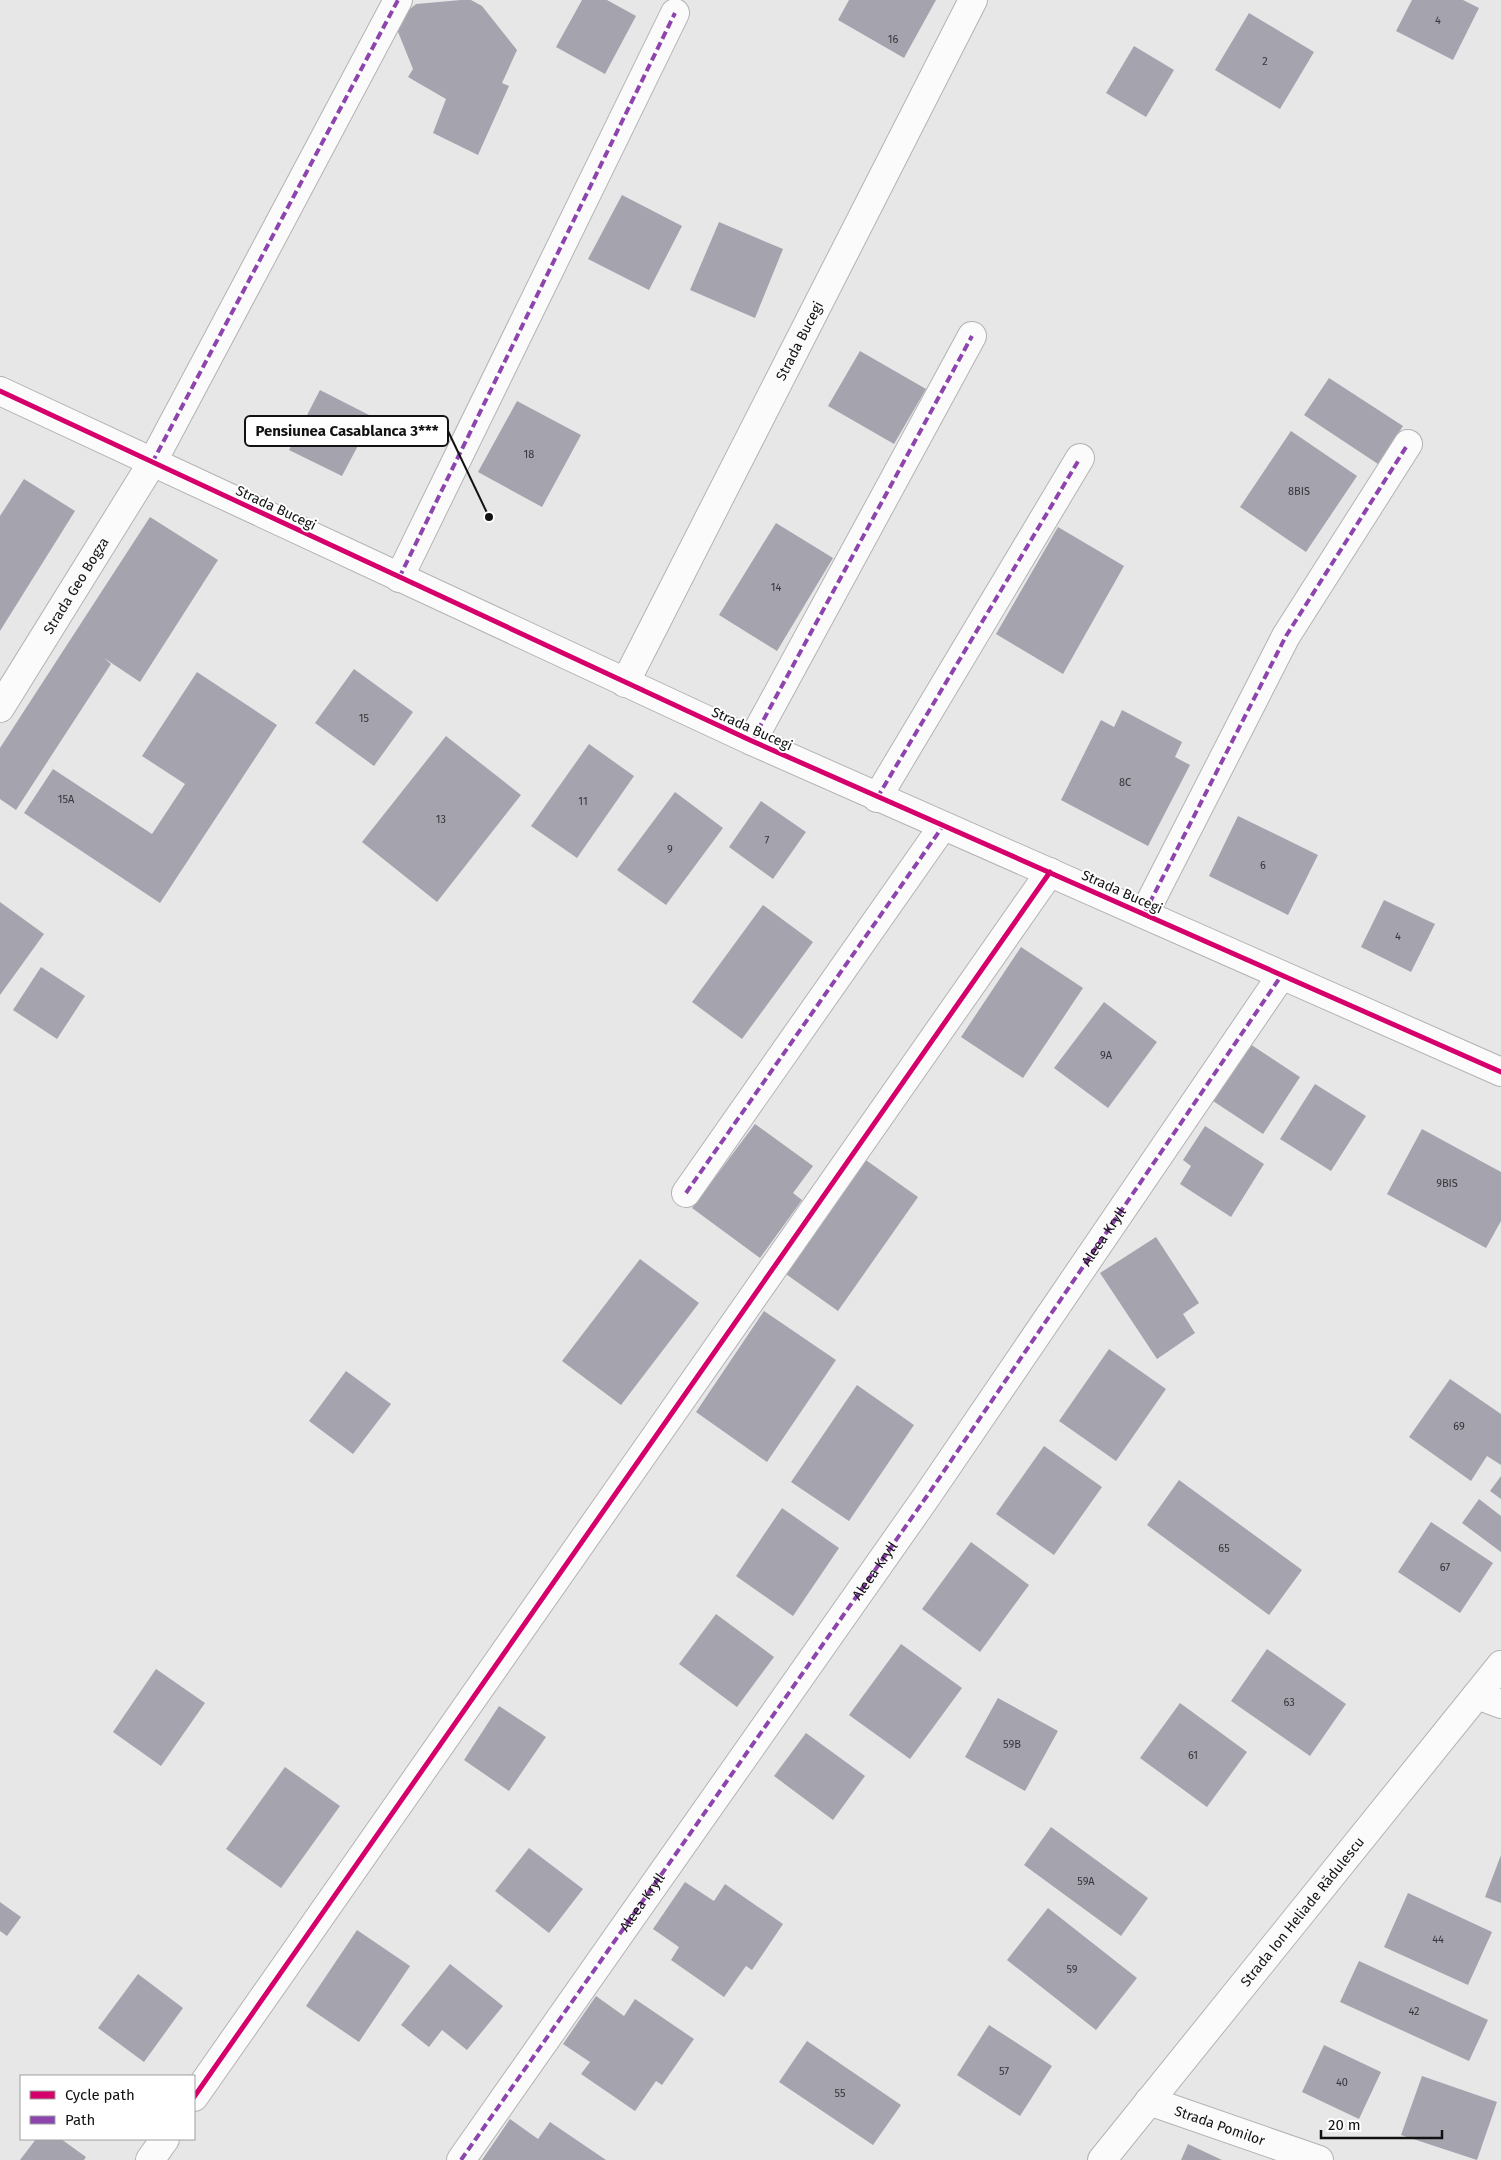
<svg xmlns="http://www.w3.org/2000/svg" width="1501" height="2160" font-family="'Fira Sans',sans-serif">
<rect width="100%" height="100%" fill="#e7e7e8"/>
<path fill="#a5a4ae" d="M461 0H471L482 6 517 50 502 83 509 86 478 155 433 133 446 99 408 77 413 69 394 22 416 4Z
M582 0H607L636 16 605 74 556 47Z
M849 0H936L904 58 838 20Z
M1412 0H1463L1479 8 1453 60 1396 31Z
M1249 13 1314 52 1280 109 1215 70Z
M1134 46 1174 70 1146 117 1106 93Z
M622 195 682 226 649 290 588 259Z
M719 222 783 249 755 318 690 290Z
M860 351 926 389 894 444 828 406Z
M1329 378 1403 426 1378 464 1304 415Z
M320 390 373 417 342 476 289 450Z
M517 401 581 435 542 507 478 472Z
M1291 431 1357 476 1306 552 1240 507Z
M24 479 75 511 0 631V516Z
M150 517 218 560 140 682 104 658 111 664 16 810 0 799V748Z
M776 523 833 558 777 651 719 615Z
M1058 527 1124 566 1063 674 996 634Z
M354 669 413 712 374 766 315 723Z
M197 672 277 725 160 903 24 813 53 769 152 834 185 784 142 756Z
M1122 710 1182 742 1175 757 1190 765 1148 846 1061 800 1101 720 1114 727Z
M446 736 521 795 437 902 362 842Z
M589 744 634 776 577 858 531 826Z
M675 792 723 828 666 905 617 870Z
M761 801 806 832 773 879 729 847Z
M1238 816 1318 855 1288 915 1209 876Z
M1384 900 1435 924 1411 972 1361 947Z
M0 902 44 934 0 995Z
M763 905 813 942 742 1039 692 1002Z
M1021 947 1083 988 1023 1078 961 1037Z
M41 967 85 996 57 1039 13 1010Z
M1104 1002 1157 1042 1108 1108 1054 1068Z
M1250 1044 1300 1077 1263 1134 1213 1101Z
M1315 1084 1366 1116 1331 1171 1280 1139Z
M755 1124 813 1166 793 1193 802 1200 760 1258 692 1208Z
M1205 1126 1264 1164 1231 1217 1180 1184 1191 1166 1183 1160Z
M1422 1129 1501 1172V1221L1486 1248 1387 1194Z
M863 1158 918 1197 838 1311 783 1272Z
M1156 1237 1199 1303 1183 1314 1195 1333 1157 1359 1100 1273Z
M640 1259 699 1303 621 1405 562 1361Z
M764 1311 836 1360 767 1462 696 1412Z
M1109 1349 1166 1389 1116 1461 1059 1421Z
M346 1371 391 1404 353 1454 309 1421Z
M1450 1379 1501 1414V1465L1487 1456 1471 1481 1409 1437Z
M857 1385 914 1425 849 1521 791 1482Z
M1044 1446 1102 1487 1054 1555 996 1514Z
M1501 1476V1499L1490 1491Z
M1179 1480 1302 1570 1269 1615 1147 1525Z
M1479 1499 1501 1516V1552L1462 1523Z
M782 1508 839 1548 793 1616 736 1576Z
M1431 1522 1493 1563 1460 1613 1398 1572Z
M971 1542 1029 1585 980 1652 922 1609Z
M716 1614 774 1657 737 1707 679 1664Z
M901 1644 962 1688 910 1759 849 1715Z
M1267 1649 1346 1704 1310 1756 1231 1701Z
M156 1669 205 1703 161 1766 113 1732Z
M998 1698 1058 1731 1025 1791 965 1757Z
M1180 1703 1247 1752 1207 1807 1140 1758Z
M499 1706 546 1737 509 1791 464 1760Z
M806 1733 865 1776 833 1820 774 1776Z
M285 1767 340 1806 281 1888 226 1849Z
M1051 1827 1148 1898 1121 1936 1024 1865Z
M529 1848 583 1889 549 1933 495 1891Z
M1501 1855V1903L1485 1897Z
M685 1882 714 1901 725 1884 783 1924 752 1970 746 1966 724 1997 671 1960 679 1947 653 1929Z
M1408 1893 1492 1932 1468 1985 1384 1947Z
M0 1902 21 1917 7 1936 0 1931Z
M1048 1908 1137 1978 1096 2030 1007 1960Z
M357 1930 410 1966 359 2042 306 2006Z
M1359 1961 1488 2020 1469 2061 1340 2002Z
M450 1964 503 2006 467 2050 442 2030 429 2047 401 2025Z
M138 1974 183 2008 144 2062 98 2028Z
M596 1996 624 2016 635 1999 694 2039 662 2085 656 2081 635 2111 581 2074 590 2062 563 2044Z
M989 2025 1052 2066 1020 2116 957 2075Z
M807 2041 901 2105 873 2145 779 2082Z
M1324 2045 1381 2072 1359 2119 1302 2092Z
M1422 2076 1497 2102 1477 2160 1401 2135Z
M510 2119 538 2139 550 2122 606 2160H482Z
M36 2139H61L86 2157 84 2160H20Z
M1188 2144 1222 2160H1181Z"/>
<g fill="none" stroke-linecap="round" stroke-linejoin="round">
<g stroke="#b3b3b4" stroke-width="30">
<g id="minor">
<path d="M0 391 752 741 1501 1072"/>
<path d="M399 578 675 13"/>
<path id="s1" d="M625 683 973 0"/>
<path id="s2" d="M0 708 152 463 398 0"/>
<path d="M752 741 972 336"/>
<path d="M877 798 1080 458"/>
<path d="M1144 914 1286 636 1408 444"/>
<path d="M686 1193 943 826"/>
<path d="M1477 1695 1501 1704"/>
<path d="M194 2097C481 1690 763 1279 1050 872"/>
<path id="s3" d="M1149 2101 1319 2160"/>
<path d="M150 2160 165 2139"/>
<path id="s4" d="M461 2160 927 1496 1281 976"/>
</g>
</g>
<g stroke="#b3b3b4" stroke-width="30">
<g id="tertiary">
<path id="s5" d="M1102 2160 1501 1665"/>
</g>
</g>
<use href="#minor" stroke="#fbfbfc" stroke-width="28"/>
<use href="#tertiary" stroke="#fbfbfc" stroke-width="28"/>
<path stroke="#8e44ad" stroke-width="4" stroke-dasharray="8 4" stroke-linecap="butt" d="M152 463 398 0
M399 578 675 13
M752 741 972 336
M877 798 1080 458
M1144 914 1286 636 1408 444
M686 1193 943 826
M461 2160 927 1496 1281 976"/>
<g stroke="#fff" stroke-width="8">
<path id="cycleway" d="M0 391 752 741 1501 1072
M194 2097C481 1690 763 1279 1050 872"/>
</g>
<use href="#cycleway" stroke="#d6006c" stroke-width="5"/>
</g>
<g text-anchor="middle" dominant-baseline="central" stroke-width="4" stroke-linejoin="round" paint-order="stroke">
<g font-size="11" fill="#37363a">
<text x="1438" y="20">4</text>
<text x="893" y="39">16</text>
<text x="1265" y="61">2</text>
<text x="529" y="454">18</text>
<text x="1299" y="491">8BIS</text>
<text x="776" y="587">14</text>
<text x="364" y="718">15</text>
<text x="1125" y="782">8C</text>
<text x="66" y="799">15A</text>
<text x="583" y="801">11</text>
<text x="441" y="819">13</text>
<text x="767" y="840">7</text>
<text x="670" y="849">9</text>
<text x="1263" y="865">6</text>
<text x="1398" y="936">4</text>
<text x="1106" y="1055">9A</text>
<text x="1447" y="1183">9BIS</text>
<text x="1459" y="1426">69</text>
<text x="1224" y="1548">65</text>
<text x="1445" y="1567">67</text>
<text x="1289" y="1702">63</text>
<text x="1012" y="1744">59B</text>
<text x="1193" y="1755">61</text>
<text x="1086" y="1881">59A</text>
<text x="1438" y="1939">44</text>
<text x="1072" y="1969">59</text>
<text x="1414" y="2011">42</text>
<text x="1004" y="2071">57</text>
<text x="1342" y="2082">40</text>
<text x="840" y="2093">55</text>
</g>
<g font-size="14" fill="#121213" stroke="#fff">
<text stroke="none"><textPath href="#s1" startOffset="384">Strada Bucegi</textPath></text>
<text transform="translate(276 508) rotate(25)">Strada Bucegi</text>
<text stroke="none"><textPath href="#s2" startOffset="144">Strada Geo Bogza</textPath></text>
<text transform="translate(752 729) rotate(24)">Strada Bucegi</text>
<text transform="translate(1122 892) rotate(24)">Strada Bucegi</text>
<text stroke="none"><textPath href="#s4" startOffset="1125">Aleea Kryll</textPath></text>
<text stroke="none"><textPath href="#s4" startOffset="720">Aleea Kryll</textPath></text>
<text stroke="none"><textPath href="#s4" startOffset="315">Aleea Kryll</textPath></text>
<text stroke="none"><textPath href="#s5" startOffset="319">Strada Ion Heliade Rădulescu</textPath></text>
<text stroke="none"><textPath href="#s3" startOffset="75">Strada Pomilor</textPath></text>
</g>
</g>
<path fill="none" stroke="#121213" stroke-width="2" d="M489 517L448 431"/>
<circle fill="#121213" stroke="#fff" stroke-width="2" cx="489" cy="517" r="5"/>
<rect fill="#fff" stroke="#121213" stroke-width="2" x="245" y="416" width="203" height="30" rx="5"/>
<g font-size="15" text-anchor="middle" font-weight="bold" fill="#121213">
<text x="347" y="436">Pensiunea Casablanca 3***</text>
</g>
<rect x="20" y="2075" width="175" height="65" fill="#ffffff" stroke="#a0a0a1"/>
<rect x="30" y="2091" width="25" height="8" fill="#d6006c" stroke="#a0a0a1"/>
<text x="65" y="2100" font-size="15" fill="#121213">Cycle path</text>
<rect x="30" y="2116" width="25" height="8" fill="#8e44ad" stroke="#a0a0a1"/>
<text x="65" y="2125" font-size="15" fill="#121213">Path</text>
<path d="M1321 2130v8h121v-8" fill="none" stroke="#121213" stroke-width="2.5"/>
<text x="1328" y="2130" font-size="15" fill="#121213" stroke="#ffffff" stroke-width="4" paint-order="stroke">20 m</text>
</svg>
